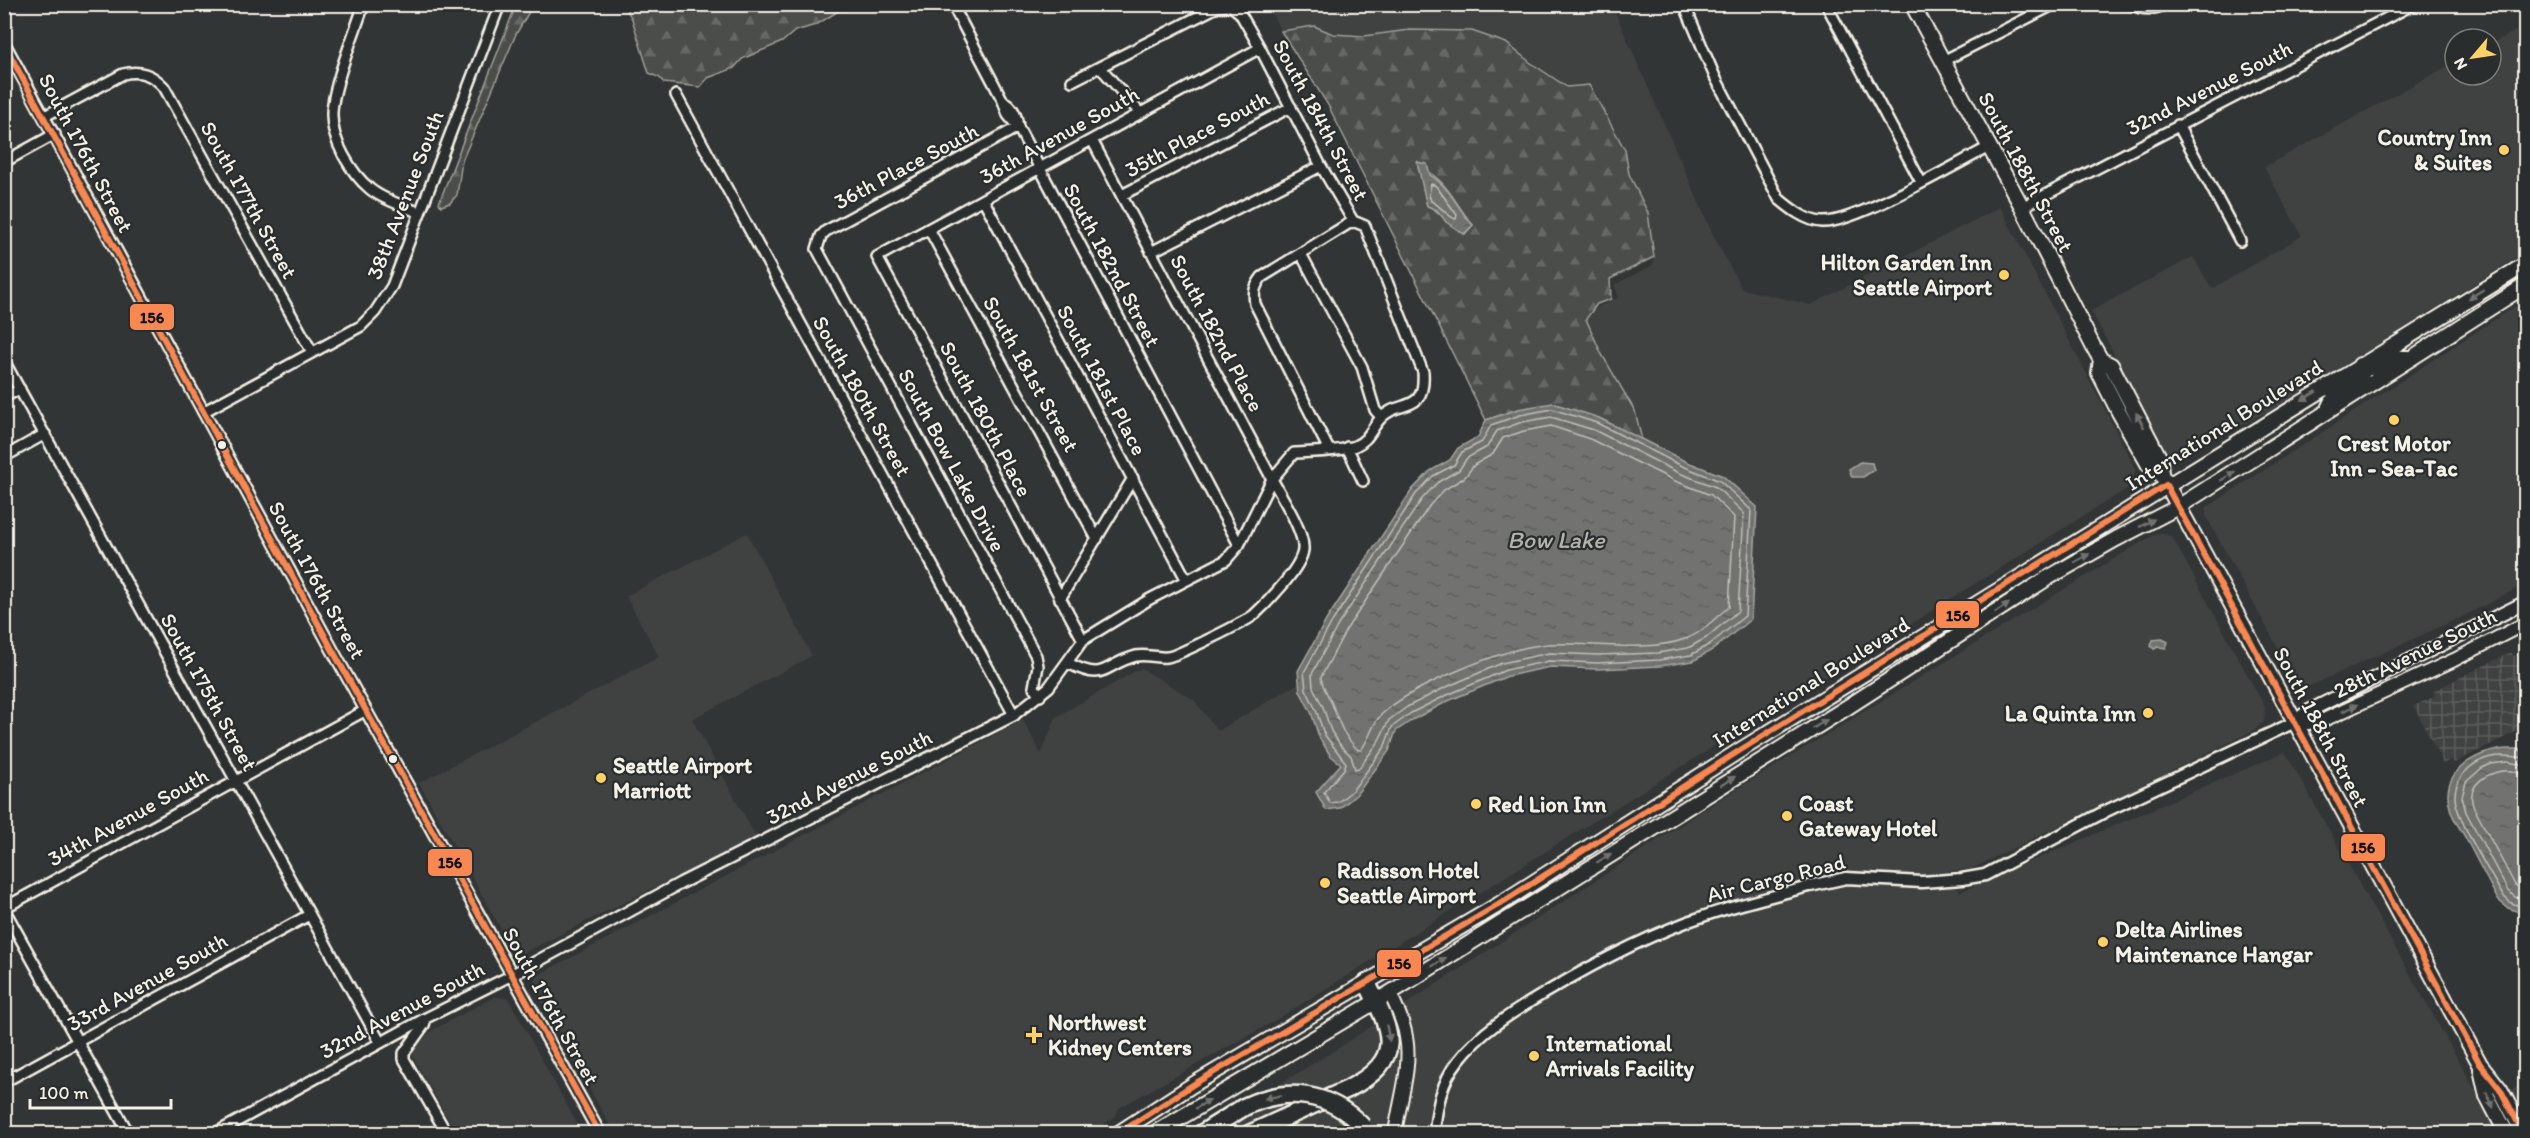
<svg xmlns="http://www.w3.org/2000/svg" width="2530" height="1138" font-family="Itim,sans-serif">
<defs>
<pattern id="industrial-grid" width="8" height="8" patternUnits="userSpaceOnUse" patternTransform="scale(1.5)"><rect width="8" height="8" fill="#404242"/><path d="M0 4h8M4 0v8" fill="none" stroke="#5c5e5d"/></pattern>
<pattern id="forest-firs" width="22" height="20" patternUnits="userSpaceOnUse" patternTransform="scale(1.5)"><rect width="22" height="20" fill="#4b4d4c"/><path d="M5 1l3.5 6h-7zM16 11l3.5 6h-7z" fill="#666766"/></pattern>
<pattern id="water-ripples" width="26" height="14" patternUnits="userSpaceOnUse" patternTransform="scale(1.5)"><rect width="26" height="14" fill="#727370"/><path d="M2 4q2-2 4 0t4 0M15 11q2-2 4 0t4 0" fill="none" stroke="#5e5e5b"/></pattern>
</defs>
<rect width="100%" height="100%" fill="#323535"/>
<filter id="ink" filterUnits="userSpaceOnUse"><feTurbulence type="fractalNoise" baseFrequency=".0167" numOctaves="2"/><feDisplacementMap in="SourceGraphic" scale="12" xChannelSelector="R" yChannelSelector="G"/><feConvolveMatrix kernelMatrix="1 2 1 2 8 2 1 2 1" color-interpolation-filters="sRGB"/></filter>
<g filter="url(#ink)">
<path fill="#404242" d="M1267 5H1612L1714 237 1742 289 1811 305 2000 207 2132 462 2135 469 2133 485 1274 1021 1119 1108 1115 1117 1091 1133H614L533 987 536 976 1023 720 1041 754 1056 717 1141 668 1194 700 1218 731 1299 683 1300 691 1311 712 1319 737 1330 755 1341 765 1316 792 1356 795 1389 751 1396 731 1414 719 1448 701 1508 676 1550 667H1629L1660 666 1693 661 1751 619 1723 476 1642 440 1578 317 1619 297 1614 285 1653 265 1654 257 1648 213 1629 174 1625 150 1567 87 1531 63 1506 43 1472 31 1409 30 1364 36 1333 34 1314 26 1281 31Z
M2525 26V252L2280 406 2181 454 2173 455 2166 450 2091 311 2193 257 2212 289 2302 236 2264 167 2455 62V75H2491V44Z
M2525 300V584L2466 615 2301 690 2206 516V508Z
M747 533 812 656 692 719 756 837 519 955 515 954 419 783 659 657 626 596Z
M2161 533 2172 537 2265 707 2264 722 2252 731 1971 869 1948 871 1960 892 2285 752 2483 1104 2526 1082 2525 1134H1197L1337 1049 1716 802 2155 534Z
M494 997 508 998 582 1133H456L411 1053 431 1031Z"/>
<path fill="url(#industrial-grid)" d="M2525 650V727L2454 763 2452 759 2443 764 2414 706 2435 696 2433 691 2511 652 2514 656Z"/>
<path fill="url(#forest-firs)" stroke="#a09f9a" stroke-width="1.5" fill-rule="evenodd" d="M516 5H533L516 34 462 161 457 195 450 203 441 206 439 203Z
M624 5H848L816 25 795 31 782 42 742 59 734 68 708 78 700 87 664 83 660 78 649 73 632 19Z
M1314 26 1333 34 1364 36 1409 30 1472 31 1506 43 1531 63 1567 87 1589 85 1625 150 1629 174 1648 213 1654 257 1610 279 1611 299 1597 304 1586 319 1601 353 1635 411 1642 440 1599 418 1518 409 1486 420 1328 105 1281 31ZM1418 162C1425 169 1433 174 1440 181 1453 193 1461 212 1473 225L1465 234C1449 225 1441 212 1427 205Z"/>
<path fill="url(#water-ripples)" stroke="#a6a5a0" stroke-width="1.5" d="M1417 162 1427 164 1430 175C1449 186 1458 209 1473 225L1464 234 1446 222 1437 210 1427 206Z
M1553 403 1599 418 1685 461 1723 476 1757 507 1751 619 1714 649 1693 661 1660 666 1598 669 1550 667 1508 676 1448 701 1414 719 1396 731 1389 751 1356 795 1340 808 1326 810 1316 792 1341 764 1330 755 1319 737 1311 712 1300 691 1298 671 1327 619 1412 490 1430 471 1450 460 1458 448 1478 437 1486 420 1518 409Z
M1860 462 1872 463 1874 470 1863 477H1852L1849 469Z
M2162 639 2168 642 2166 648 2158 647 2154 649 2151 646 2153 640Z
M2506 749H2517L2525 753V914L2508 908 2498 900C2487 879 2476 858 2465 837 2460 828 2452 818 2450 808 2439 771 2476 752 2506 749Z"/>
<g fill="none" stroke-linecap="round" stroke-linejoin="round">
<path stroke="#c0bfb8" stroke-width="1.5" d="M1431 184 1436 186 1457 215 1456 219C1449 218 1440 205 1431 201L1429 195Z
M1552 409 1597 423 1682 466 1720 481 1751 510 1745 616 1710 644 1691 655 1659 660 1598 663 1549 661 1506 670 1445 696 1411 713 1392 727 1384 748 1352 791 1338 802 1330 803 1324 792 1344 769 1346 763 1324 734 1316 710 1306 689 1304 672 1332 622 1416 494 1433 476 1454 465 1462 452 1482 442 1491 425 1520 415Z
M1551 417 1594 430 1679 473 1716 487 1744 513 1738 611 1706 638 1688 648 1658 653 1598 655 1549 653 1502 663 1442 689 1407 707 1389 720 1377 744 1359 768 1355 769 1351 756 1341 746 1331 731 1323 707 1313 687 1312 674 1338 625 1422 499 1438 482 1459 470 1467 458 1487 447 1497 431 1522 422Z
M1551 426 1590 439 1675 481 1711 495 1734 517 1729 607C1715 617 1702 634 1685 639 1647 653 1589 642 1549 644 1506 647 1413 685 1382 714 1372 723 1370 739 1361 750H1358C1342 734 1340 724 1332 704 1328 694 1322 687 1321 677L1346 630 1430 505 1444 490 1465 477 1474 465 1493 454 1503 438 1524 431Z
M2526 758C2505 755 2487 753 2469 768 2460 776 2455 784 2455 796 2454 816 2492 875 2503 896L2511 903 2526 908
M2526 765 2506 762 2491 764 2482 768 2466 782 2462 797 2466 812 2508 891 2515 897 2526 900
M2526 774C2520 774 2516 772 2511 771 2489 769 2464 785 2474 808L2515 885 2526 891"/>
<g stroke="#f4f1e8" stroke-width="14">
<path id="minor" d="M364 4C355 32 331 90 332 116 332 141 351 173 370 189 383 200 405 206 420 213
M952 4 1003 101 1008 115 1018 127 1239 545
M1684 4 1715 77 1779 199C1791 209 1806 221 1822 222 1854 224 1956 164 1989 147
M1826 4 1921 182
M2130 4C2142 10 2153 11 2165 4
M1943 61 2055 4
M1100 67 1140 113
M676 95 1014 715 1049 687 1083 640 1150 599 1226 560 1239 545 1272 479 1294 453C1311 452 1340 452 1355 446 1369 440 1371 429 1380 419 1398 398 1426 416 1423 372L1365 226 1353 221 1321 166 1260 48 1240 13 1231 6 1217 7 1072 81
M1003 101C1013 106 1017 116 1018 127
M45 116 123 74C140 70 152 74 164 87L312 352
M2178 125 2240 241
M1018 127 826 231 821 236 817 249 1036 656 1038 666 1034 687 1040 696
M4 162 55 134
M1122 195 1291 107
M983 199 1186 579
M2022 207 2414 4
M929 229 1097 539
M1151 252 1321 166
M1301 254 1362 367 1375 410 1381 417
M4 361 380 1042
M4 397 20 389
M203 412 361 326 375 312 392 286 500 4
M1347 447 1363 481
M1329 450 1255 304C1253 292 1255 286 1262 277L1353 221
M4 457 45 434
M1060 599 1133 478
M1083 640 877 257 1260 48
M1068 663C1107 683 1102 665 1136 656 1147 654 1156 658 1167 657 1175 657 1247 621 1254 615 1268 602 1301 568 1303 550 1305 532 1281 496 1272 479L1092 140
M4 908 366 710
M4 909 129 1134
M426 1018 424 1025 404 1053V1059L447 1134
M4 1082 309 915
M214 1134 426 1018 512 975
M1434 1134C1437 1107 1441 1082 1458 1061 1482 1030 1515 1011 1548 991 1597 962 1650 934 1704 916 1739 904 1775 896 1810 886"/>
</g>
<g stroke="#f4f1e8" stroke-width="15">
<path id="tertiary" d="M4 43 333 651 600 1134
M1810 886 1846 878 1922 882 1962 879 1985 875 2106 811 2295 722
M512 975 681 883 1014 715"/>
</g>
<g stroke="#f4f1e8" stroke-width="16">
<path id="secondary" d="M2295 722 2307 712 2526 602
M2295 722 2309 723 2326 719 2454 660 2526 623
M1390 993C1396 1007 1404 1021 1406 1037 1412 1068 1399 1102 1395 1134"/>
</g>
<g stroke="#f4f1e8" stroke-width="18">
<path id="primary" d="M1912 4 2022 207 2093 346 2101 360 2111 365 2160 459 2161 474
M2101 360 2099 373 2119 412 2149 465 2161 474 2480 1064 2500 1089 2524 1134
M2360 365C2372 373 2377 364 2388 359 2394 357 2402 358 2408 358
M2328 411 2336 394 2361 377 2363 372 2360 365
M2481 1069 2487 1096 2507 1134
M1117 1134 1194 1084 1498 905 1742 749 2526 264
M1153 1134 1390 993 1846 708 2046 579 2116 539 2178 507 2526 285"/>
</g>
<g stroke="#f4f1e8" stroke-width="21">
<path id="motorway" d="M1201 1134 1244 1107
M1249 1134 1348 1089C1407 1058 1391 1031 1367 983"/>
</g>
<use href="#minor" stroke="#2a2d2e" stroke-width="9"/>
<use href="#tertiary" stroke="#2a2d2e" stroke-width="10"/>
<use href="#secondary" stroke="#2a2d2e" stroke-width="12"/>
<use href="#primary" stroke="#2a2d2e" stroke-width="14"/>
<use href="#motorway" stroke="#2a2d2e" stroke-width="16"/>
<g stroke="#f4f1e8" stroke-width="21" stroke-linecap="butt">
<path id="motorway-bridge" d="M1244 1107C1287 1086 1330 1092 1363 1127"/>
</g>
<use href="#motorway-bridge" stroke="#2a2d2e" stroke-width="16"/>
<g stroke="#2a2d2e" stroke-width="10">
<path id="bus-1" d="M4 44 333 651 600 1134
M1118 1134 1194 1084 1498 905 1742 749 2166 485 2480 1064 2500 1089 2524 1134"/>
</g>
<use href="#bus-1" stroke="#f88751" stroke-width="6"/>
</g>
<defs><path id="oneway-solid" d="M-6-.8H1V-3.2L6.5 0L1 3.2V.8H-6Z" transform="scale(1.5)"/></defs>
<g fill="#71726f">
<use href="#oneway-solid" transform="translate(2476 294) rotate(148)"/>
<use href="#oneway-solid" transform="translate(2309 396) rotate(149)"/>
<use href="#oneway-solid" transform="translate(2140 420) rotate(-118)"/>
<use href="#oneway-solid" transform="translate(2228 476) rotate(-32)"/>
<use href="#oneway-solid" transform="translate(2147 523) rotate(-27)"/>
<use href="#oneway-solid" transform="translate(2082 558) rotate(-30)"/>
<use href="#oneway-solid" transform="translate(2002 608) rotate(-33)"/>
<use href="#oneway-solid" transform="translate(2350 708) rotate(-25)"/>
<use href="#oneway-solid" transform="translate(1820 724) rotate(-31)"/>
<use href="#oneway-solid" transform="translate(1728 781) rotate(-32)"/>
<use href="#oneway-solid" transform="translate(1604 858) rotate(-32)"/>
<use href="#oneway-solid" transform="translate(1439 962) rotate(-32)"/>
<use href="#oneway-solid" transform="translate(1388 1033) rotate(79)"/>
<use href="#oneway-solid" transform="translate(1273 1097) rotate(168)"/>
<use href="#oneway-solid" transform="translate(2490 1100) rotate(66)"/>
<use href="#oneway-solid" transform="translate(1203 1104) rotate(-31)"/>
</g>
</g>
<g fill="#ffd166" stroke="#2a2d2e" stroke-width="2">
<circle cx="2504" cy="150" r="6"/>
<circle cx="2004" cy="275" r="6"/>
<circle cx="2394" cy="420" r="6"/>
<circle cx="2148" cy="713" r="6"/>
<circle cx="601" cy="778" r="6"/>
<circle cx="1476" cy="804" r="6"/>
<circle cx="1787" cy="816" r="6"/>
<circle cx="1325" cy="883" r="6"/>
<circle cx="2103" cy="942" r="6"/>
<path d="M1031 1026h6v6h6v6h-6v6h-6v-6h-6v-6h6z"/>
<circle cx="1534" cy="1056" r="6"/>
</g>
<g fill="#f4f1e8" stroke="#2a2d2e" stroke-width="2">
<circle cx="222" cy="445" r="5"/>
<circle cx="393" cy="759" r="5"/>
</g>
<g text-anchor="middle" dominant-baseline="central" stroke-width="4.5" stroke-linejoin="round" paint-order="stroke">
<g font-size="22" fill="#f4f1e8" stroke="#2a2d2e">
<text transform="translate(2209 88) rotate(-27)">32nd Avenue South</text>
<text transform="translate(1321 120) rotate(62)">South 184th Street</text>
<text transform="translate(1197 134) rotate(-28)">35th Place South</text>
<text transform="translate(1059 135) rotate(-29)">36th Avenue South</text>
<text transform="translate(86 153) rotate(62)">South 176th Street</text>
<text transform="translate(906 166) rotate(-28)">36th Place South</text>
<text transform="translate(2026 172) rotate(62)">South 188th Street</text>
<text transform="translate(405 195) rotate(-69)">38th Avenue South</text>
<text transform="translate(249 200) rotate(61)">South 177th Street</text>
<text transform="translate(1112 265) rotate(62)">South 182nd Street</text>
<text transform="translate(1217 333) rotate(62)">South 182nd Place</text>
<text transform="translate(1031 374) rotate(61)">South 181st Street</text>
<text transform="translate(1102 380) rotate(62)">South 181st Place</text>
<text transform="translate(862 396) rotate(61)">South 180th Street</text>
<text transform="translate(986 419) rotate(62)">South 180th Place</text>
<text transform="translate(2224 425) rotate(-32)">International Boulevard</text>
<text transform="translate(952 460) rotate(62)">South Bow Lake Drive</text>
<text transform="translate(317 580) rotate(61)">South 176th Street</text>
<text transform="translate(2415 653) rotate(-26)">28th Avenue South</text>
<text transform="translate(1811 682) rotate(-32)">International Boulevard</text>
<text transform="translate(209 692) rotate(61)">South 175th Street</text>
<text transform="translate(2321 727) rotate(62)">South 188th Street</text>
<text transform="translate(849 777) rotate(-27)">32nd Avenue South</text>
<text transform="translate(128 817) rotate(-29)">34th Avenue South</text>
<text transform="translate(1776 878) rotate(-14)">Air Cargo Road</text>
<text transform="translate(147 982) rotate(-29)">33rd Avenue South</text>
<text transform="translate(551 1006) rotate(61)">South 176th Street</text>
<text transform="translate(402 1010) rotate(-28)">32nd Avenue South</text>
</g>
<g font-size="22" font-weight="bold" fill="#f4f1e8" stroke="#2a2d2e" text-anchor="start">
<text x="2492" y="137" text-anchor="end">Country Inn<tspan x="2492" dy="25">&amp; Suites</tspan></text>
<text x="1992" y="262" text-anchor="end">Hilton Garden Inn<tspan x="1992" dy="25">Seattle Airport</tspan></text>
<text x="2394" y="443" text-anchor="middle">Crest Motor<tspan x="2394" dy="25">Inn - Sea-Tac</tspan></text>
<text x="2136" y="713" text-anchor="end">La Quinta Inn</text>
<text x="613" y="765">Seattle Airport<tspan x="613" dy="25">Marriott</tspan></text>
<text x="1799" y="803">Coast<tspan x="1799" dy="25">Gateway Hotel</tspan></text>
<text x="1488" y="804">Red Lion Inn</text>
<text x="1337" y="870">Radisson Hotel<tspan x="1337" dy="25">Seattle Airport</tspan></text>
<text x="2115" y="929">Delta Airlines<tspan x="2115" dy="25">Maintenance Hangar</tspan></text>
<text x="1048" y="1022">Northwest<tspan x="1048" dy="25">Kidney Centers</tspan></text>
<text x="1546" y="1043">International<tspan x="1546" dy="25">Arrivals Facility</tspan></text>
</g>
<g font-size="24" font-style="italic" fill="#b3b2ac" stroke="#2a2d2e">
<text x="1556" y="539">Bow Lake</text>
</g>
</g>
<g stroke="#2a2d2e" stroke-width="2">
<rect x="129" y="303" width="46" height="28" rx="6" fill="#f88751"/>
<rect x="1935" y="600" width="45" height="29" rx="6" fill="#f88751"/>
<rect x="2340" y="833" width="46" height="29" rx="6" fill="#f88751"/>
<rect x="427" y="848" width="46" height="29" rx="6" fill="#f88751"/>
<rect x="1376" y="949" width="46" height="29" rx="6" fill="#f88751"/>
</g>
<g font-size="16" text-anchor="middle" font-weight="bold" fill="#111">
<text x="152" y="323">156</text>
<text x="1958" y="621">156</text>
<text x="2363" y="853">156</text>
<text x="450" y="868">156</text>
<text x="1399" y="969">156</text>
</g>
<rect width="2530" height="1138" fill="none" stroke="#2a2d2e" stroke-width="24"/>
<rect x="12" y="12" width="2506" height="1114" fill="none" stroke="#f4f1e8" stroke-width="2" filter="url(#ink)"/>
<g transform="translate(2473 57) rotate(241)"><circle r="28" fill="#2a2d2e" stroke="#7b7b78" stroke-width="1.5"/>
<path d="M0-4.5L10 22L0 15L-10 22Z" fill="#ffd166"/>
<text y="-9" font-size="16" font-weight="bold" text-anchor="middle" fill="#f4f1e8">N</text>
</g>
<path d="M30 1099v9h141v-9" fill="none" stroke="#f4f1e8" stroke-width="3"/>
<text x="39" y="1099" font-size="18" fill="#f4f1e8" stroke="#2a2d2e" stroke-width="4.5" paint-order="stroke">100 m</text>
</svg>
